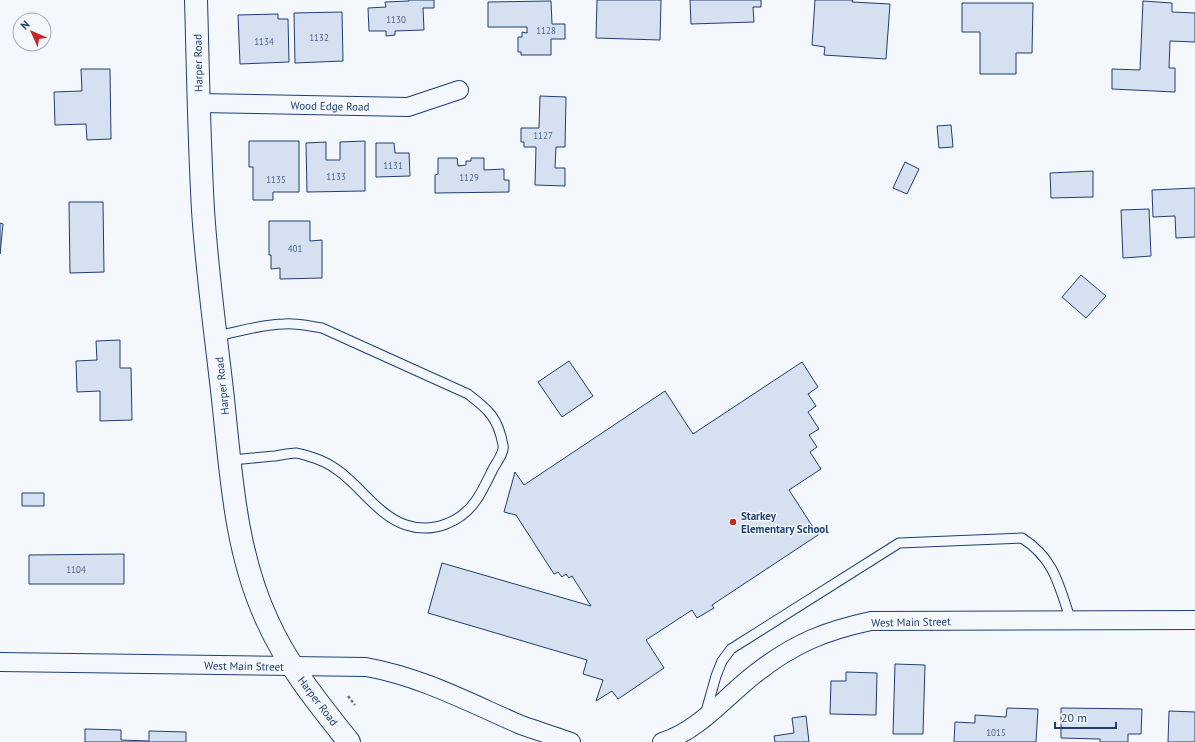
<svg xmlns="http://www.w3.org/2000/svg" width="1195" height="742" font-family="'PT Sans',sans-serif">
<rect width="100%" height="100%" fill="#f4f7fb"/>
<path fill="#d5e0f0" stroke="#1d3f73" d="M409 0H434V8H423L424 30 395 31V35L386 36V31H369L368 8 386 7 385 2 409 1Z
M597 0H661L660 40 596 38Z
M690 0H761V7H753L754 22 691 24Z
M815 0H853L852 2 890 4 886 59 824 55 825 47 812 45Z
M551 1 552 24H565V39H551V55H521V52H518V37H522V32L527 33V27H488V2Z
M1143 1 1172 3V12L1195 13V42L1170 41 1169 68H1175V92L1112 89V69L1140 70Z
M962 3H1033L1032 53H1016V74H980V32H962Z
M342 12 343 61 295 63 294 13Z
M278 14V19H288L289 62 240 64 238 15Z
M81 69H110L111 139 87 140 86 124 55 125 54 92 82 91Z
M540 96 566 97 565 147H556L555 168H565V186L535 185 536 147H524V142H521V128H539Z
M951 125 953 147 939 148 937 126Z
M249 141H299V192H273V200H253V167H249Z
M365 141V191L307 192 306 143 326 142V160H340V142Z
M376 143H394L395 153H409L410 176 376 177Z
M438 158H457L458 166 466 165V161H471V158H484V170L504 169V180H509V192L435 193V175L438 174Z
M905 162 919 169 907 194 893 188Z
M1093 171V197L1051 198 1050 173Z
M1195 188V237L1176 238 1175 216 1153 217 1152 190Z
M69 202H103L104 272 70 273Z
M1149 209 1151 256 1123 258 1121 210Z
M269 221H310V241L322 240V278L280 279V268L271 269V255H269Z
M0 223 3 224 0 254Z
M1081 275 1106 296 1086 318 1062 297Z
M120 340V368H131L132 420 100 421V391L77 392 76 361 97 360 96 341Z
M569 361 593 396 562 417 538 382Z
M802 362 818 387 808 394 816 406 808 412 819 429 809 435 817 447 810 452 821 469 789 490 818 535 712 605 714 608 697 618 692 610 646 640 664 668 618 699 612 691 596 701 603 680 583 674 587 660 428 613 442 563 591 606 572 576 569 578 566 574 562 577 558 572 554 574 516 515 504 512 515 472 524 485 665 391 693 434Z
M22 493H44V506H22Z
M124 554V584H29V555Z
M895 664 925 665 923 734H893Z
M846 672 877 673 876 715 830 714 831 681H846Z
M1007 708 1038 709 1036 742H954L955 722 975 723V715L1006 717Z
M1061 708 1142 709 1141 734H1128V742H1100V739L1061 738Z
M1169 711 1195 712V742H1168Z
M806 716 809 742H775L774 736 794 733 792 718Z
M85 729 121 730V740L149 741V731L186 732V742H85Z"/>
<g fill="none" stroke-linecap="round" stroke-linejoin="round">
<g stroke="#1d3f73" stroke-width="11">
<path id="lane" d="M216 336C238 332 262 324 284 324 297 323 309 326 322 328L468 394C489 410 498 418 503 445 505 452 496 463 493 469 488 479 483 490 477 499 462 522 433 534 406 525 371 513 354 472 317 459 311 457 303 454 296 453 290 453 282 455 275 456 260 457 245 459 230 460
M705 715 716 676 722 661 731 649 899 543 1022 538C1055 559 1059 586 1071 621"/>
</g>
<g stroke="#1d3f73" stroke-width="20">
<path id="street" d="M199 103 408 107 459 90
M0 662 366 667C422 677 470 703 521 725 538 731 554 736 571 742
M662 742C700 730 725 697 755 674 793 644 824 631 871 621L1195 620"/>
</g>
<g stroke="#1d3f73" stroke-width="24">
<path id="secondary" d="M196 0C198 70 199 140 203 210 207 273 216 336 223 399 231 473 235 551 267 620 287 665 318 703 349 742"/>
</g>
<path stroke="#5e769c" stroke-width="2.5" stroke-dasharray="3 2" stroke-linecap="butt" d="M348 696 355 705"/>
<use href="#lane" stroke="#f4f7fb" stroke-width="9"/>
<use href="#street" stroke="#f4f7fb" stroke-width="18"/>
<use href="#secondary" stroke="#f4f7fb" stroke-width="22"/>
</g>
<circle fill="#c62828" stroke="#f4f7fb" stroke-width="1.5" cx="733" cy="522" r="4"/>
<g text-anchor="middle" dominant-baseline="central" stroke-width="3" stroke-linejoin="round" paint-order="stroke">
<g font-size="9" fill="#4b6792">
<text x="396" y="19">1130</text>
<text x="546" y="30">1128</text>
<text x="319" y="37">1132</text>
<text x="264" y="41">1134</text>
<text x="543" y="135">1127</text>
<text x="393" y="165">1131</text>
<text x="336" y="176">1133</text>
<text x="469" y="177">1129</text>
<text x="276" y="179">1135</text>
<text x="295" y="248">401</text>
<text x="76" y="569">1104</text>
<text x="996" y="732">1015</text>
</g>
<g font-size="11" fill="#1d3f73" stroke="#f4f7fb">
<text transform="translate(198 63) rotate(-91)">Harper Road</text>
<text transform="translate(330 106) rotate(1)">Wood Edge Road</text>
<text transform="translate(222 386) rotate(-96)">Harper Road</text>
<text transform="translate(911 622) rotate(-1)">West Main Street</text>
<text transform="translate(244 666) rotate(1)">West Main Street</text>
<text transform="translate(318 701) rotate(53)">Harper Road</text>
</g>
<g font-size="11" font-weight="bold" fill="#1d3f73" stroke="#f4f7fb" text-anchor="start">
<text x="741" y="516">Starkey<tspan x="741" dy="13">Elementary School</tspan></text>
</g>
</g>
<g transform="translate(32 32) rotate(315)"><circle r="19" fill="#f4f7fb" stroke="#9eadc5"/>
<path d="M0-3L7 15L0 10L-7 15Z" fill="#c62828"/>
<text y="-6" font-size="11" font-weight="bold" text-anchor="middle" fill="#1d3f73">N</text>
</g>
<path d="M1055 722v6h61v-6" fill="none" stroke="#1d3f73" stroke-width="2"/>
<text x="1061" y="722" font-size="12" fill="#1d3f73" stroke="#f4f7fb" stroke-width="3" paint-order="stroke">20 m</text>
</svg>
